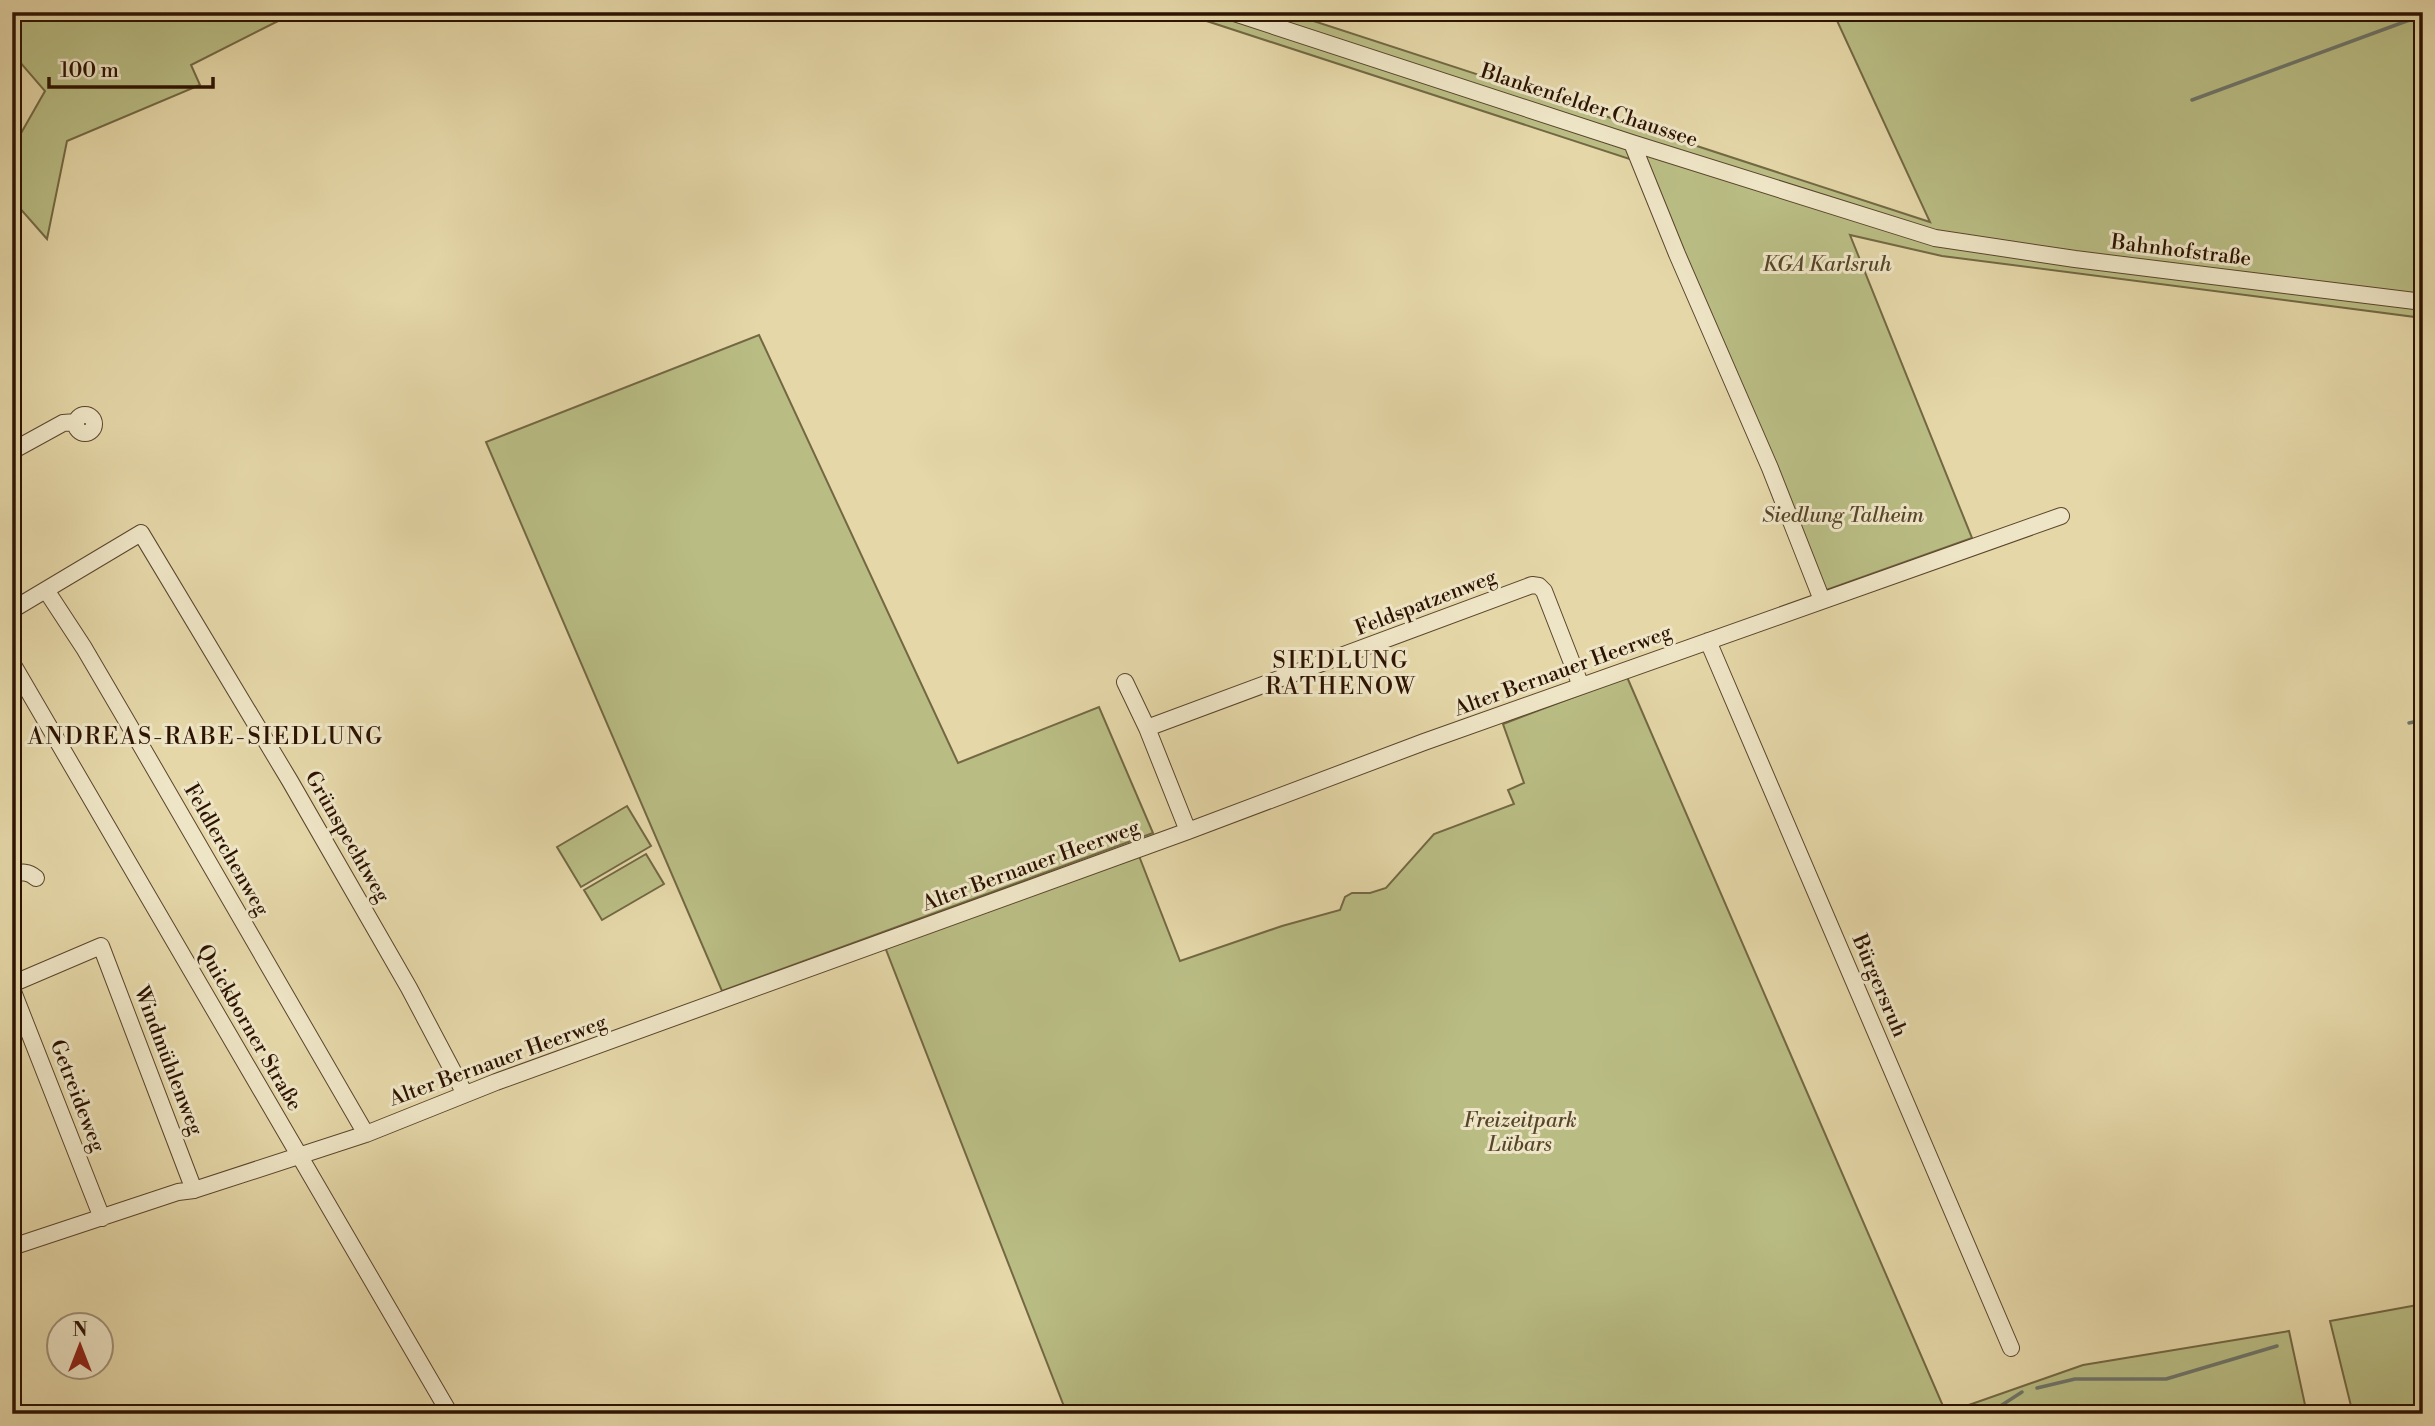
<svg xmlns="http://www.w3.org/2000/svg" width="2435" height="1426" font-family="'Libre Bodoni',serif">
<rect width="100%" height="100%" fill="#e5d7a8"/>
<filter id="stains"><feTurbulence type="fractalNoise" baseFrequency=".00286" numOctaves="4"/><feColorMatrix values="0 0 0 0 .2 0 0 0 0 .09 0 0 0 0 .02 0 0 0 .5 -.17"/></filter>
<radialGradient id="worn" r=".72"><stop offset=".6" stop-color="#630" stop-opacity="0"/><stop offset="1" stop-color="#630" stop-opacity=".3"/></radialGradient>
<path fill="#b9bd84" stroke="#736843" stroke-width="2" d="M12 12H296L191 65 200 85 67 141 47 239 18 206 12 229V149L45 91 12 53Z
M1179 12H1286L1930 222 1833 12H2423V318L1942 256 1850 235 1972 538 1818 593 1639 162Z
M759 335 958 763 1099 707 1153 833 722 991 486 442Z
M1627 677 1946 1413 2083 1365 2289 1331 2307 1414H1067L885 947 1139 856 1180 961 1282 926 1340 910 1345 897 1352 893H1370L1386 888 1434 834 1514 804 1508 790 1524 783 1503 724Z
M627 806 651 846 581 887 557 847Z
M646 854 664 884 602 920 584 890Z
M2423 1304V1414H2353L2330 1321Z"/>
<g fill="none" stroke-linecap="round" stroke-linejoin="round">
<path stroke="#6e756b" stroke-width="3.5" d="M2192 100 2423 15
M2409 723 2423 720
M2037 1388 2075 1379H2166L2277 1346
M1988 1414 2022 1392"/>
<g stroke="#5b442c" stroke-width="18">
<path id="minor" d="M1231 12 1632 143 1935 238 2075 259 2423 302
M1632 143 1677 254 1770 468 1822 600
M76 424a9 9 0 1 1 18 0a9 9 0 1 1-18 0Z
M12 451 63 423 76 422
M46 590 84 648 125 718 366 1134
M12 610 141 533 290 781 409 988 465 1094
M1708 641 2011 1348
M12 663 450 1414
M1125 682 1147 728 1188 831
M1147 728 1532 585 1539 586 1544 591 1581 686
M12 874C22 872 28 871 36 878
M12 984 101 946 194 1190
M12 989 102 1218
M12 1247 178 1192 194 1190 366 1134 496 1082 1188 831 1424 742 2061 516"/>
</g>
<use href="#minor" stroke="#eee5c6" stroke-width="16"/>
</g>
<g text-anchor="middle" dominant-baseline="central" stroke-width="6" stroke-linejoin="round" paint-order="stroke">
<g font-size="21" fill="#2d1302" stroke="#eee5c6">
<text transform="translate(1589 106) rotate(18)">Blankenfelder Chaussee</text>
<text transform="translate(2181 251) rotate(7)">Bahnhofstraße</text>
<text transform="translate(1426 603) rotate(-21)">Feldspatzenweg</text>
<text transform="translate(1563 671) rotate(-20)">Alter Bernauer Heerweg</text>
<text transform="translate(347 837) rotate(60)">Grünspechtweg</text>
<text transform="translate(226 850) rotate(60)">Feldlerchenweg</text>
<text transform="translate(1031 866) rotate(-20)">Alter Bernauer Heerweg</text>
<text transform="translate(1879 986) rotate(67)">Bürgersruh</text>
<text transform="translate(249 1028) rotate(60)">Quickborner Straße</text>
<text transform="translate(168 1061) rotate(69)">Windmühlenweg</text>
<text transform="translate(498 1061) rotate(-20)">Alter Bernauer Heerweg</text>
<text transform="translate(77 1096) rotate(69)">Getreideweg</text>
</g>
<g font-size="21" font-style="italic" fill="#574629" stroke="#eee5c6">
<text x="1827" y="265">KGA Karlsruh</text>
<text x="1843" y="516">Siedlung Talheim</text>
<text x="1520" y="1121">Freizeitpark<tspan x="1520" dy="24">Lübars</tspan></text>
</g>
<g font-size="23" letter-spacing="2" fill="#2d1302" stroke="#eee5c6">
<text x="1341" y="661">SIEDLUNG<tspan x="1341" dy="26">RATHENOW</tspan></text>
<text x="206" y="737">ANDREAS-RABE-SIEDLUNG</text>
</g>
</g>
<rect width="2435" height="1426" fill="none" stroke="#e5d7a8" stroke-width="42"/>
<rect x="14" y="14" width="2407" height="1398" fill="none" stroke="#2d1302" stroke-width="3.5"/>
<rect x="21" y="21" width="2393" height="1384" fill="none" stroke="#2d1302" stroke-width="2"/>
<g transform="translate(80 1346)"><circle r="33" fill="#eee5c6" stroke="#a19178" stroke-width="2"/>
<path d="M0-5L12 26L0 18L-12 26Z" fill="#8f2418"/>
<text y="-10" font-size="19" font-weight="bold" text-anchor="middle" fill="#2d1302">N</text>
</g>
<path d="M49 77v10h164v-10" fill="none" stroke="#2d1302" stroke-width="3.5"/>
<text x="60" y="77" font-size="21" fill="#2d1302" stroke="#eee5c6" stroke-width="5" paint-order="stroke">100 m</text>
<rect width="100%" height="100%" filter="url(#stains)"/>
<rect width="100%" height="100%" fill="url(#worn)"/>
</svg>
